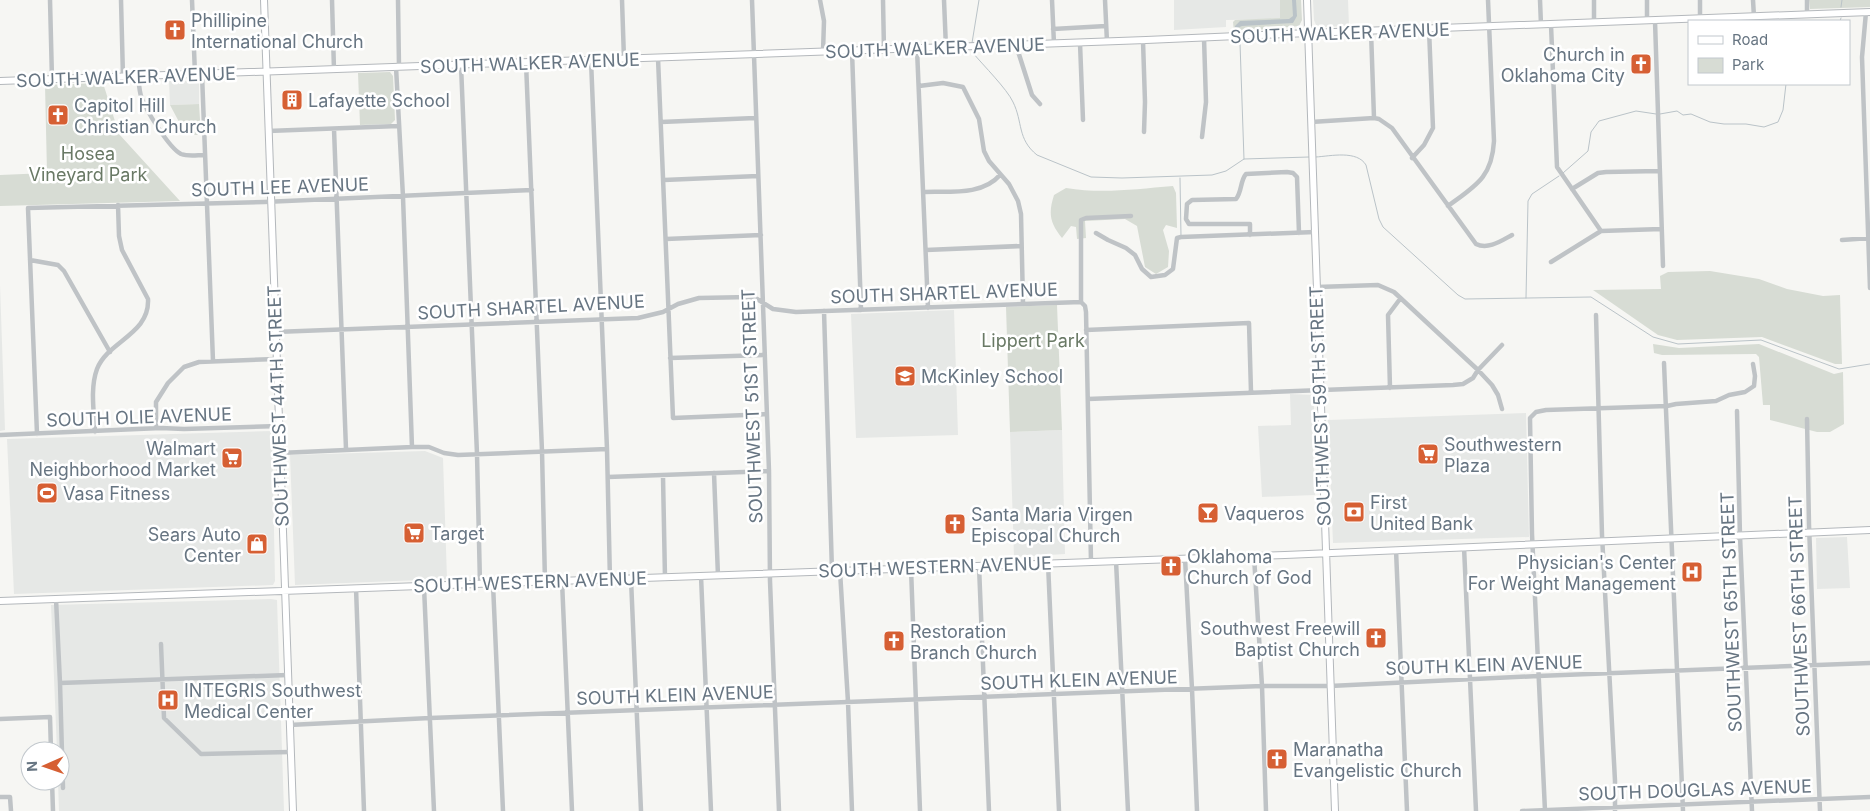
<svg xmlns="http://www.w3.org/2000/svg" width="1870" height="811" font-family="Inter,sans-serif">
<rect width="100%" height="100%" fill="#f6f6f3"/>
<path fill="#e6e8e6" d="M1174 0H1292L1289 19 1226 20V27L1174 30Z
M1313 0H1348L1349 26 1320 27 1316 25 1314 20Z
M169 81H195L199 84V104L170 105Z
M0 285 5 430 0 431Z
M954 310 958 435 856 438 851 314Z
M1290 394 1313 395 1315 424 1312 425 1315 495 1262 497 1258 426 1291 425Z
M1526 413 1529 537 1333 543 1328 420Z
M1062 430 1065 554 1014 557 1010 432Z
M272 431 275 581 273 585 14 594 7 439Z
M425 451 443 458 447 579 295 585 290 455Z
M1847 537 1850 588 1817 589 1816 538Z
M271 599 277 600 284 811H59L58 781H60V751H57L51 605Z"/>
<path fill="#d7dcd4" d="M1280 0H1301L1302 20 1299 26 1234 32 1233 22 1235 20 1280 18Z
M1809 0H1870V7L1810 9Z
M390 72 393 76 395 120 391 124 360 125 358 73Z
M103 83 119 134 180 201 0 206V175L47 173 45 85Z
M199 104 201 135H186L170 105Z
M1173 186 1176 193 1177 228 1166 225 1163 230 1169 251 1168 267 1156 274 1145 267 1137 226 1125 219 1085 221 1086 238 1077 239 1076 227 1071 226 1062 238C1050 223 1048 214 1054 195L1066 188C1102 194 1136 189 1173 186Z
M1710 271 1759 279 1787 289 1823 296 1840 295 1842 364H1835L1762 337 1677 340 1658 335 1593 290 1661 289 1660 276 1668 272Z
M1057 305 1062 430 1010 432 1006 307Z
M1653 344 1679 348 1759 344 1834 374 1843 372 1844 424 1830 432H1817L1770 420V405H1763L1759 357 1756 354 1662 355 1654 353Z"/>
<path fill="#bac3c8" d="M1292 0H1296L1297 16 1293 23 1242 26 1235 29V26L1240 21 1289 19 1293 16Z"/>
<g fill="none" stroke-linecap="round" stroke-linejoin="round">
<path stroke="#bac3c8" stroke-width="1" d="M1841 7 1842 0
M1840 21 1841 18
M972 43 979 0
M1240 43 1244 159
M972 49 973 53C983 65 1007 89 1013 102 1023 122 1017 139 1037 155L1091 177 1122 178 1212 175 1226 171 1244 159 1309 157
M1660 114 1677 111 1683 115 1691 114 1710 122 1724 124H1746L1764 127 1778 122 1783 110 1786 84
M1316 157C1331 156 1357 150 1366 165L1379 219 1383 227 1458 295 1465 299 1591 297 1653 337 1678 344 1761 340 1839 369 1870 364
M1563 173 1588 151 1591 132 1599 121 1636 111 1656 114
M1180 178 1181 236
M1526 298 1528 201 1532 194 1559 176"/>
<g stroke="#b4b8bc" stroke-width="8">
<path id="secondary" d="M264 0 293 811
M1307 0 1335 811
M0 81 1146 40 1308 33 1870 12
M0 601 1285 555 1870 530"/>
</g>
<path stroke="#bfc3c6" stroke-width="4.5" d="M50 0 52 79
M121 0 123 77
M192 0 195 74
M332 0 334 70
M398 0 399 67
M622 0 624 59
M752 0 769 471 770 581 779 811
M820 0 824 21 823 52
M883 0 884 50
M944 0 946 48
M1052 0 1054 44
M1105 0 1107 42
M1540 0 1541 25
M1594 0V23
M1647 0V21
M1700 0V19
M1753 0 1754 17
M1807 0V15
M1866 12 1862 57 1870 288
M1655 21 1663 266
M1551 25 1557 167 1601 231
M1053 29 1106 26
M1371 31 1374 118
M1143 41 1145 102 1144 132
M1080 43 1083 120
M1016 45 1032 95 1040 104
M917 49 928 308
M852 51 861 310
M658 58 673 418 767 414
M591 60 607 449 610 580
M526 63 542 451 545 582
M461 65 477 454 480 584
M396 67 403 197 412 447
M202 74 213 361
M138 76C139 83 139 89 141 96 145 109 169 148 181 154 189 157 197 155 205 155
M919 86 943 83 963 87 979 119 984 151 989 161 1009 184 1018 201 1021 214 1023 304
M661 122 755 118
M1311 122 1374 118 1379 119 1392 128 1476 244C1488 250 1501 241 1512 235
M334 129 346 449
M268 131 398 126
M1202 137 1206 102 1204 38
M1412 158 1424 145 1433 128 1429 29
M664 180 758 176
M1572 189 1598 173 1606 172 1659 171
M924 192C949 191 982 196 1000 175
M1448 206C1475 186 1492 178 1494 141L1488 0
M1096 233 1108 240 1126 248 1135 255 1142 269 1151 277 1165 275 1173 269 1177 238 1181 237 1315 232
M1250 235V224H1189L1186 219 1187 204 1192 200 1236 199C1242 192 1240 181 1246 174L1287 172 1293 173 1297 177 1299 233
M666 239 761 235
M1842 240 1870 238
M926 250 1021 246
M30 260 58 265 64 271 110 352
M1551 262 1601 231 1661 229
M1317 287 1378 285 1394 292 1478 370 1492 385 1498 395 1502 409
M1081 302 1085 306 1086 312 1091 562
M1081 302V220L1086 218 1131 216
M824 311 832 571
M1596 315 1602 535 1615 781V811
M1086 330 1249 323 1251 392
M275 332 638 318 663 312 678 304 699 298 750 297 757 299 773 309 796 312 1081 302
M670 358 765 355
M1664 363 1683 811
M1390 388 1388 315 1400 299
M1088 399 1453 385 1463 384 1473 378 1478 370 1502 345
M1737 411 1740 536 1752 811
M1807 419 1809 525 1820 811
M156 428V402L168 383 184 367 199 362 276 359
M95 432C94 412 90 388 97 369 108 341 150 334 148 299L122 250 119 236 118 205
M37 434 28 208 264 202 532 190
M0 435 161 428 184 429 279 426
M280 453 412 447H429L444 453 458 455 607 449
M714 473 718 576
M663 476 665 578
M608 477 769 471
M1464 547 1476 811
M1396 550 1407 811
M1254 556 1262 686 1266 811
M1185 558 1192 689 1197 811
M1116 561 1128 811
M1048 563 1059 811
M979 566 989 811
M911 568 920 811
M840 571 848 702 852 811
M701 576 711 811
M631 579 641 811
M562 581 572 811
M493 584 503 811
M424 587 434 811
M356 588 364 811
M56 599 60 683 288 675
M161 644 164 718 201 754 290 752
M60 683 63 788
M0 719 50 717 51 751
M289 725 430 718 1262 686H1330L1538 676 1870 663
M52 781 53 811
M0 797H10L11 811
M1522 811 1870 797
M1545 811 1532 534 1530 418 1536 412 1546 410 1667 406 1676 404 1716 401 1729 395 1745 392 1754 386 1755 376 1753 364"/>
<use href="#secondary" stroke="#fff" stroke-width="6"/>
</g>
<defs>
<g id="church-square" transform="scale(1.125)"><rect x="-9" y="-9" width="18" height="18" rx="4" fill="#d65f33" stroke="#fff"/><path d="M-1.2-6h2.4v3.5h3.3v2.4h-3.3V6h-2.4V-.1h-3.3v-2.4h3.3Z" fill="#fff"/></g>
<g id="building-square" transform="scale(1.125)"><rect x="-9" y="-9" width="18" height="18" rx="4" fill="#d65f33" stroke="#fff"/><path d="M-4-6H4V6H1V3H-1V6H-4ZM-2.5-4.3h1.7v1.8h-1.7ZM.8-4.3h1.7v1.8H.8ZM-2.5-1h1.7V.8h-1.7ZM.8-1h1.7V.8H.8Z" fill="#fff"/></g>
<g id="school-square" transform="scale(1.125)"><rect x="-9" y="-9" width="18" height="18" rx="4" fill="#d65f33" stroke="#fff"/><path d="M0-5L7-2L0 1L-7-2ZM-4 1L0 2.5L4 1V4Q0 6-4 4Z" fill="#fff"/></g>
<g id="supermarket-square" transform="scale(1.125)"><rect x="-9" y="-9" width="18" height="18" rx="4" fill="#d65f33" stroke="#fff"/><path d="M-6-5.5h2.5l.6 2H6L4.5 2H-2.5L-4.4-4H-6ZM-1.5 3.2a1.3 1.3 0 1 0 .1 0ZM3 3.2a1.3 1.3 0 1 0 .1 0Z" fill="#fff"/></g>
<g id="stadium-square" transform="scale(1.125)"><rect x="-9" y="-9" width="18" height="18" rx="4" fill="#d65f33" stroke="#fff"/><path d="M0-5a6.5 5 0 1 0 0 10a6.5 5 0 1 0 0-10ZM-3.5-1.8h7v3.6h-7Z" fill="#fff"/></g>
<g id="bank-square" transform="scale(1.125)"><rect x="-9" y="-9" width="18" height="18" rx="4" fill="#d65f33" stroke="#fff"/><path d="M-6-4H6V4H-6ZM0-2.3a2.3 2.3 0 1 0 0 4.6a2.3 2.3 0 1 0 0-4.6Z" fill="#fff"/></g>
<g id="bar-square" transform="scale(1.125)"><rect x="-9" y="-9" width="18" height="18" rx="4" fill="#d65f33" stroke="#fff"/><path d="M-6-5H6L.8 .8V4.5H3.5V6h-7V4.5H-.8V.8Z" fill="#fff"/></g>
<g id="shop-square" transform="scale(1.125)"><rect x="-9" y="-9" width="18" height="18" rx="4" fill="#d65f33" stroke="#fff"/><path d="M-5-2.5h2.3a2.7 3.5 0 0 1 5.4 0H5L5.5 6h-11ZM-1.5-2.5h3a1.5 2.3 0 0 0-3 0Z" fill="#fff"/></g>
<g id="hospital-square" transform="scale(1.125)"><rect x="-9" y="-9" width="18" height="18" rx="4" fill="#d65f33" stroke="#fff"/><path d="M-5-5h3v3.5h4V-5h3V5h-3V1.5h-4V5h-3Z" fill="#fff"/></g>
</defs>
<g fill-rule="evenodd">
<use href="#church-square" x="175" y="30"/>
<use href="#church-square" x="1641" y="64"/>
<use href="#building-square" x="292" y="100"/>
<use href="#church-square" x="58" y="115"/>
<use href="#school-square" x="905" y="376"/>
<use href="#supermarket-square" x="1428" y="454"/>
<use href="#supermarket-square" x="232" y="458"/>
<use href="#stadium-square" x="47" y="493"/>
<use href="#bank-square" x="1354" y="512"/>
<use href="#bar-square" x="1208" y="513"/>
<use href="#church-square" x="955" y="524"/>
<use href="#supermarket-square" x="414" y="533"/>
<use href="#shop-square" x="257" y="544"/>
<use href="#church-square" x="1171" y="566"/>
<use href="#hospital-square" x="1692" y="572"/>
<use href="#church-square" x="1376" y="638"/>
<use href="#church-square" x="894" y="641"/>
<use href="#hospital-square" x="168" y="700"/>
<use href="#church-square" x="1277" y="759"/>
</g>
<g text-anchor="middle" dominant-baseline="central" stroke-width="5" stroke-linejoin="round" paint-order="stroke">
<g font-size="18" fill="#677582" stroke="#fff" text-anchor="start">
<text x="191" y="20">Phillipine<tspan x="191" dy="21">International Church</tspan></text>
<text x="1625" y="54" text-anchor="end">Church in<tspan x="1625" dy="21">Oklahoma City</tspan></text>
<text x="308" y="100">Lafayette School</text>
<text x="74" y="105">Capitol Hill<tspan x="74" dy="21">Christian Church</tspan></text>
<text x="921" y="376">McKinley School</text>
<text x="1444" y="444">Southwestern<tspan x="1444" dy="21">Plaza</tspan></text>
<text x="216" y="448" text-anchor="end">Walmart<tspan x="216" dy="21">Neighborhood Market</tspan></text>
<text x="63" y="493">Vasa Fitness</text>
<text x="1370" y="502">First<tspan x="1370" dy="21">United Bank</tspan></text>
<text x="1224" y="513">Vaqueros</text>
<text x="971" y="514">Santa Maria Virgen<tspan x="971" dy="21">Episcopal Church</tspan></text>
<text x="430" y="533">Target</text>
<text x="241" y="534" text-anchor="end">Sears Auto<tspan x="241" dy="21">Center</tspan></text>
<text x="1187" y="556">Oklahoma<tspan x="1187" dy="21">Church of God</tspan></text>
<text x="1676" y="562" text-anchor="end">Physician's Center<tspan x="1676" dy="21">For Weight Management</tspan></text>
<text x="1360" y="628" text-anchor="end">Southwest Freewill<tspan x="1360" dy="21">Baptist Church</tspan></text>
<text x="910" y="631">Restoration<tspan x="910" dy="21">Branch Church</tspan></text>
<text x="184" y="690">INTEGRIS Southwest<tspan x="184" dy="21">Medical Center</tspan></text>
<text x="1293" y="749">Maranatha<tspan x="1293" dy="21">Evangelistic Church</tspan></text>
</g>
<g font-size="18" fill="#677582" stroke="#fff">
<text transform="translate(1340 33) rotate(-2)">SOUTH WALKER AVENUE</text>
<text transform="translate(935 48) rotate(-2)">SOUTH WALKER AVENUE</text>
<text transform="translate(530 63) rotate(-2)">SOUTH WALKER AVENUE</text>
<text transform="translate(126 77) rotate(-2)">SOUTH WALKER AVENUE</text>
<text transform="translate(280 187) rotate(-2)">SOUTH LEE AVENUE</text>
<text transform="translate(944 293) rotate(-2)">SOUTH SHARTEL AVENUE</text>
<text transform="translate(531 307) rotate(-3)">SOUTH SHARTEL AVENUE</text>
<text transform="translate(278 406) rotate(-92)">SOUTHWEST 44TH STREET</text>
<text transform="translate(752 406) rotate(-92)">SOUTHWEST 51ST STREET</text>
<text transform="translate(1320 406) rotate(-92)">SOUTHWEST 59TH STREET</text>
<text transform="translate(139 417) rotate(-2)">SOUTH OLIE AVENUE</text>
<text transform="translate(935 567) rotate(-2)">SOUTH WESTERN AVENUE</text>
<text transform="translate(530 582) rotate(-2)">SOUTH WESTERN AVENUE</text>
<text transform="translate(1731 612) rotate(-92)">SOUTHWEST 65TH STREET</text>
<text transform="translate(1799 616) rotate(-92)">SOUTHWEST 66TH STREET</text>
<text transform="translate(1484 665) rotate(-2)">SOUTH KLEIN AVENUE</text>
<text transform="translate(1079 680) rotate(-2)">SOUTH KLEIN AVENUE</text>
<text transform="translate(675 695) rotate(-2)">SOUTH KLEIN AVENUE</text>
<text transform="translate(1695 790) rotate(-2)">SOUTH DOUGLAS AVENUE</text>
</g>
<g font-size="18" fill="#697965" stroke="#fff">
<text x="88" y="153">Hosea<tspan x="88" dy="21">Vineyard Park</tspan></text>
<text x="1033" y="340">Lippert Park</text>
</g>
</g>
<rect x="1688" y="20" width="162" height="65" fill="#ffffff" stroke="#c2c8cd"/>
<rect x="1698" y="36" width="25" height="8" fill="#ffffff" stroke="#c2c8cd"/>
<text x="1732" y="45" font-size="15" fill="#677582">Road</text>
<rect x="1698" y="58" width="25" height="15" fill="#d7dcd4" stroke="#c2c8cd"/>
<text x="1732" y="70" font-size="15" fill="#677582">Park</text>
<g transform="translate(45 766) rotate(268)"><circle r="24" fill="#ffffff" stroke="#c2c8cd"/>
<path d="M0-4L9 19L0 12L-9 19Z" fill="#d65f33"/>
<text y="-8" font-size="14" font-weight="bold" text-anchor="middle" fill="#677582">N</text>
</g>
</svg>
